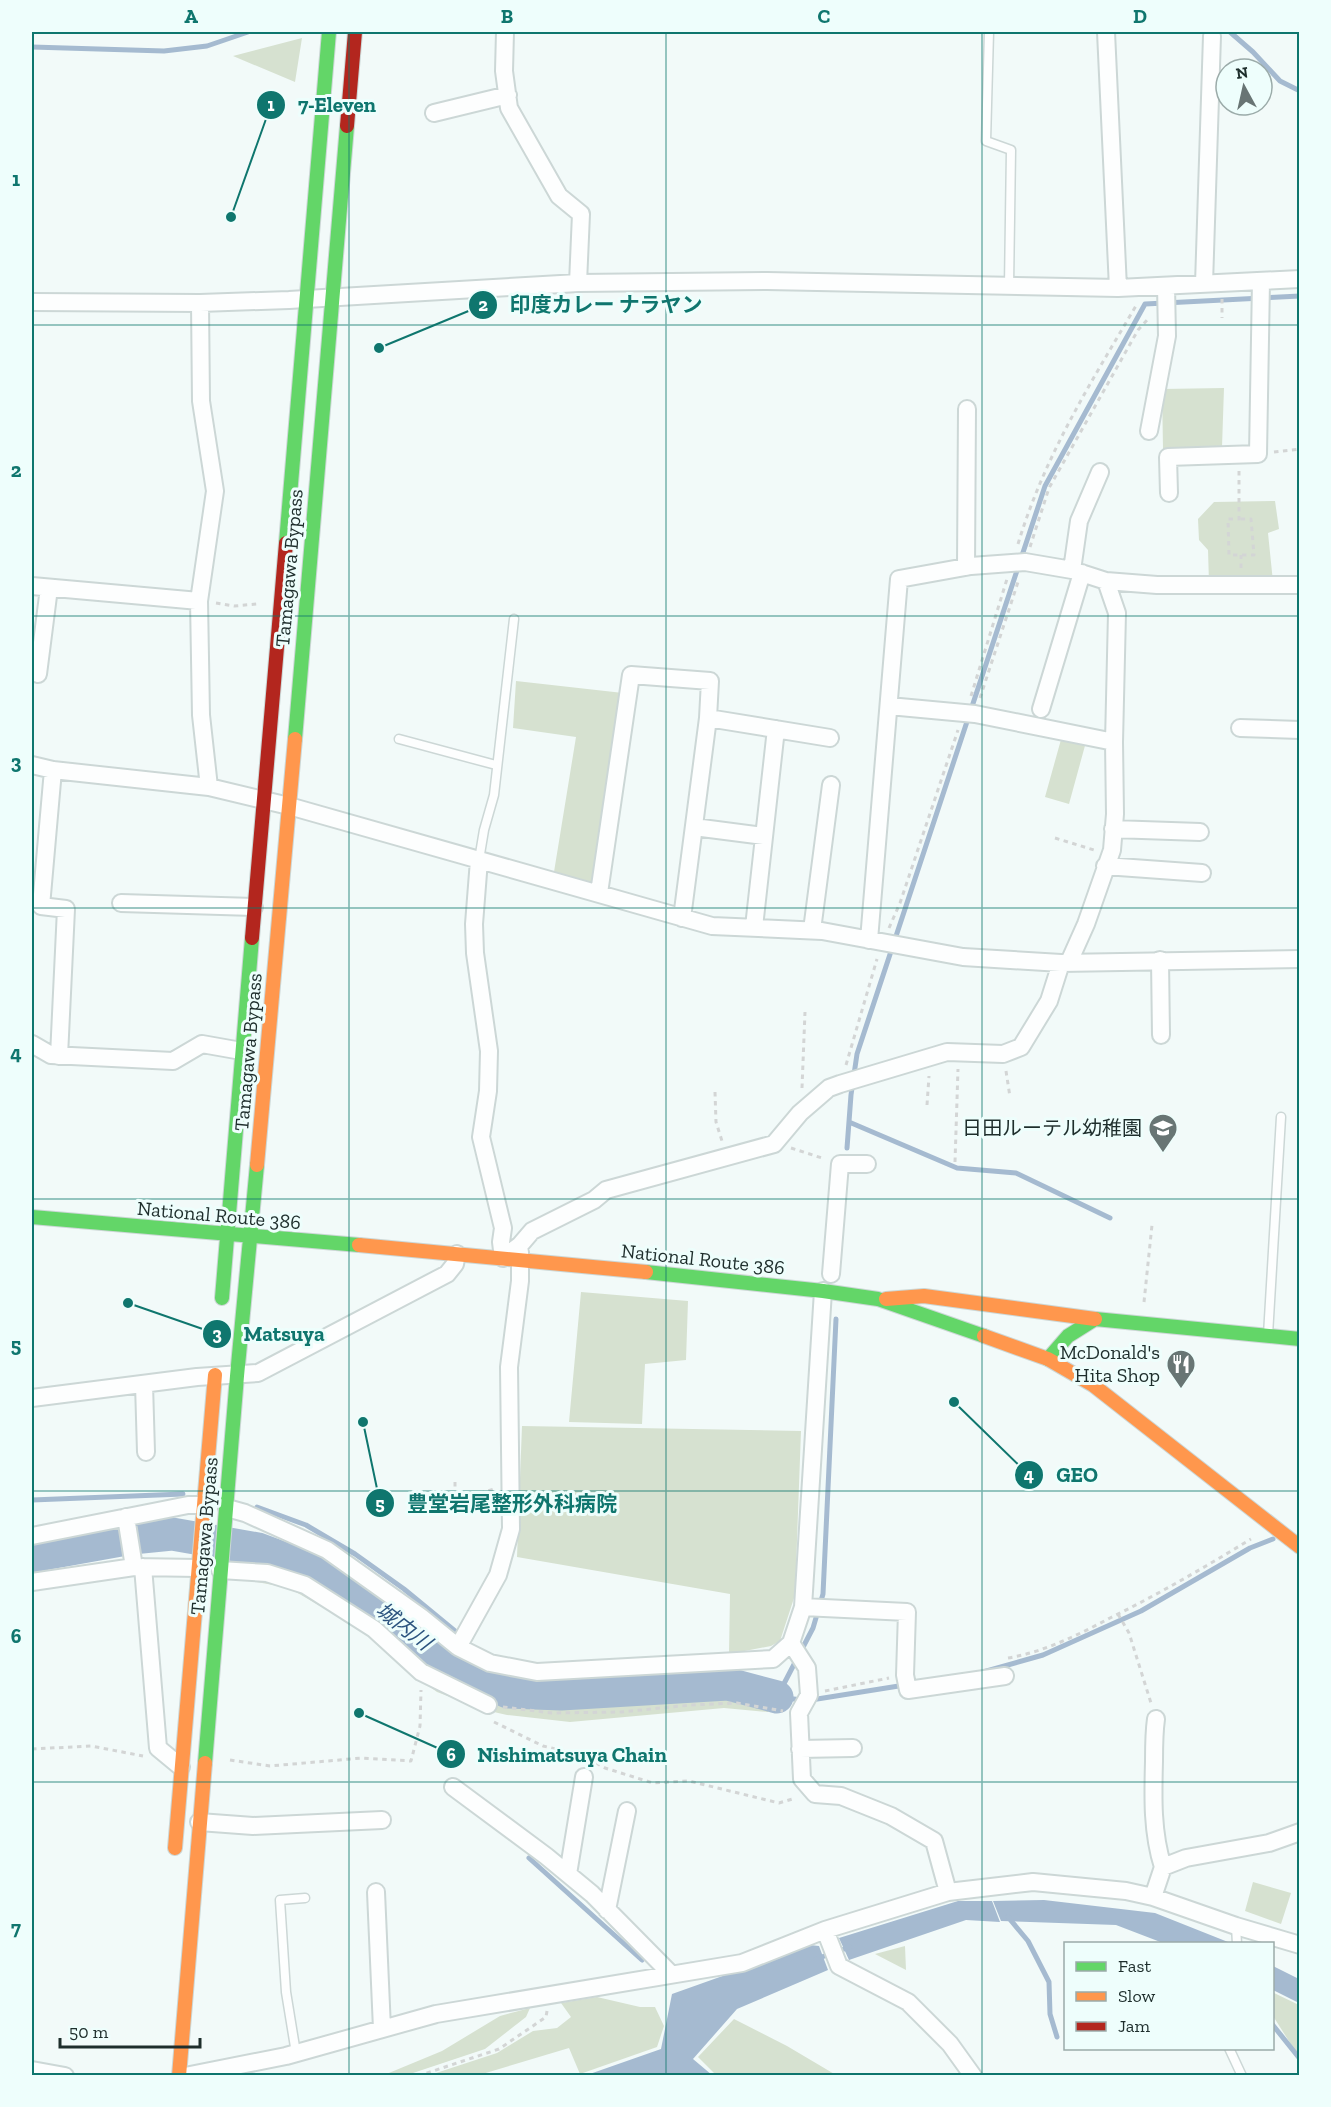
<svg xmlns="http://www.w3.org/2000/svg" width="1331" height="2107" font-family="'Zilla Slab','Noto Sans JP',serif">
<rect width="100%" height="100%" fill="#f2faf9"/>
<path fill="#d6e1d0" d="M302 38 295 82 233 56Z
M1224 388 1222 447 1163 449 1162 389Z
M1275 501 1279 529 1268 533 1273 582 1209 583 1208 550 1199 540 1198 519 1214 502Z
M516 681 623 693 595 885 554 872 576 737 513 728Z
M1062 736 1086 742 1069 804 1045 797Z
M581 1292 688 1301 686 1360 645 1364 642 1424 569 1422Z
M522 1426 801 1431 795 1595 780 1641 771 1646 729 1654 730 1594 517 1557Z
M249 1557 310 1579 382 1618 427 1663 496 1694 553 1701 730 1695 769 1707 768 1712 724 1708 570 1722 507 1715 485 1710 437 1692 408 1671 367 1633 289 1588 246 1580Z
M1253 1882 1291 1893 1281 1924 1245 1911Z
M905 1946 906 1970 875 1954Z
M1272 1992 1299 2005V2057L1273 2016Z
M597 1997 640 2007H655L664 2026 657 2047 580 2074 569 2048 479 2075H430L497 2053 533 2031 557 2028 571 2017 561 2003Z
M530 2008 526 2017 485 2049 407 2075H384L442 2051 500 2016Z
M734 2019 787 2046 836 2075H716L698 2057Z"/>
<path fill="#a5bad0" d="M1044 1900 1155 1913 1228 1942V1943H1163L1116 1925 1001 1921 993 1901Z
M958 1901H992L1000 1922 966 1920 849 1960 839 1938Z
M810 1945 819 1946 828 1970 737 2009 693 2059 712 2075 584 2076 661 2049 672 1994Z
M1273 1966 1299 1979V2003L1273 1990Z"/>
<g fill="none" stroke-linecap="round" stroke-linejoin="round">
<path stroke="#a5bad0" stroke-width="5" d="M1230 32 1253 52 1280 81 1300 91
M32 47 164 51 207 46 248 32
M849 1122 957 1168 1016 1173 1110 1218
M847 1148 851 1095 857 1054 1045 486 1145 304 1300 296
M32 1500 183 1494
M257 1507 306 1525 355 1554 404 1589 455 1631
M983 1672 1043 1655 1141 1611 1250 1548 1273 1539
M802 1700 777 1697 813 1628 823 1594 836 1319
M811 1700 905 1685
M529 1858 642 1960
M1008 1917 1028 1941 1049 1982 1050 2014 1057 2037
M816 1959 850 1947
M1272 2024 1300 2059"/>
<path stroke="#a5bad0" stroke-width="33" d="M32 1556 132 1538 172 1534 258 1549 309 1568 384 1607 455 1667 508 1692 561 1694 728 1684 777 1697"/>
<g stroke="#ccd7d6" stroke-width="11">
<path id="lane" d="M989 32 986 141 1011 150 1009 286
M399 739 496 765
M479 860 484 830 494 795 514 619
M1268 1335 1281 1117
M1236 1926 1237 1944
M1229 2048 1242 2076
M296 2053 286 1992 280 1900 305 1898"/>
</g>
<g stroke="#ccd7d6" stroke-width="20">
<path id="street" d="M505 32 504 71 509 108 559 196 581 214 578 283
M1106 32 1118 288
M434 113 508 95
M1204 284 1212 36
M32 302 200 303 289 300 578 283 767 281 1118 288 1300 279
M200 303 201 401 215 491 199 601 201 715 209 787 289 806 712 926 822 931 963 957 1061 963 1300 959
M1149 431 1167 336 1166 286
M1169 493 1168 457 1258 454 1261 281
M966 567 967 409
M1072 570 1079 521 1100 472
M1106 581 1157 585H1300
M32 586 199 601
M38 674 49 588
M889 706 975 714 1114 742
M1041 709 1082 573
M708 718 830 738
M1240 728 1300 730
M32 765 53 770 209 787
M53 770 41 906 66 909 59 1056
M694 827 764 836
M1113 829 1200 832
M479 860 474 924 475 953 489 1051 488 1091 481 1137 503 1228 501 1242 503 1258 520 1245 532 1231 594 1200 606 1190 774 1144 800 1113 829 1088 840 1084 947 1052 1003 1054 1021 1047 1049 1001 1061 963
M1105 866 1202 873
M599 893 631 675 710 681 708 718 682 918
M121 903 254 907
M754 927 776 729
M812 930 831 785
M869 940 899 579 971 566 1025 562 1072 570 1106 581 1117 613 1114 742 1115 814 1112 850 1086 924 1069 962
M1160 960 1161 1035
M32 1044 51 1055 173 1061 202 1044 247 1052
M520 1252V1281L509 1367 511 1529 498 1575 458 1647 490 1663 537 1672 773 1659 791 1643 803 1607 823 1291
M831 1274 840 1164H867
M144 1384 146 1452
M32 1398 197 1377 258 1373 447 1274 455 1264 457 1254
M227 1508 245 1513 327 1550 421 1617 458 1647
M126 1517 134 1567
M32 1536 188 1505H204
M143 1567 158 1748 181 1767
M220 1570 267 1573 305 1585 374 1629 421 1672 488 1705
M32 1582 134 1567 198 1568
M803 1607 907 1612 905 1675 908 1690 1005 1676
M791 1643 807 1668 809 1695 799 1713 802 1779 815 1794 841 1796 891 1816 934 1841 948 1892
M1156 1719C1154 1733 1154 1747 1154 1761 1153 1797 1152 1833 1163 1867
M800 1749 853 1748
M453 1787 546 1856 592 1894 671 1974
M199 1822 253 1826 382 1820
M568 1874 584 1777
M376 1892 382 2029
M1153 1897 1163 1867 1186 1858 1269 1843 1300 1832
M607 1910 627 1811
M825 1930 839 1966 908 2002 950 2044 973 2076
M32 2070 65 2076
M185 2076 286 2056 436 2014 742 1963 825 1930 948 1892 1033 1882 1126 1891 1153 1897 1236 1926 1300 1945"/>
</g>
<g stroke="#ccd7d6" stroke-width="16">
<path id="fast" d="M286 543 329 32
M295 739 347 126
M32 1217 359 1245
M646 1272 823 1291 878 1299 984 1336
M222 1298 252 938
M1048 1359 1068 1336 1095 1319 1300 1339
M205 1763 237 1376 257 1165"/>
</g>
<g stroke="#ccd7d6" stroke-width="16">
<path id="slow" d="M257 1165 295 739
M359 1245 646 1272
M886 1299 924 1296 1095 1319
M984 1336 1048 1359 1093 1385 1300 1547
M175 1848 215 1375
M179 2076 205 1763"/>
</g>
<g stroke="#ccd7d6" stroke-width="16">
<path id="jam" d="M347 126 355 32
M252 938 286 543"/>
</g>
<path stroke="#d3d5d5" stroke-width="3" stroke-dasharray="4.5 4.5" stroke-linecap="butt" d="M1222 299V318
M1274 452 1300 449
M1239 471V519H1228L1229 555H1254L1251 519H1239
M1018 544C1045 455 1090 384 1137 304
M1030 547 1049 488 1138 330 1149 318
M1241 568V555
M216 603 234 606 257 604
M971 696 1007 579
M980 698 1019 579
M1055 838 1094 850
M889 928 900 903 958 730
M846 1065 877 959
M1006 1071 1010 1097
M802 1088 805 1012
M715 1092 716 1122 722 1141
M927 1105 929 1076
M791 1148 825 1159
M955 1162 958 1069
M1144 1302 1152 1225
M455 1482V1501L494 1489
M1118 1614 1129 1633 1151 1703
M1008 1658C1044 1652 1078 1635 1110 1618 1159 1594 1205 1567 1251 1539
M825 1691 889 1678
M503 1707 552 1713 621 1712 691 1705 737 1703 783 1711
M494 1722 543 1746 581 1755 590 1760
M32 1749 91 1746 143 1756
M230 1760 270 1766 362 1758 411 1761 420 1726 421 1690
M596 1763 605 1768 653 1783 689 1781 779 1803 796 1798
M418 2076 499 2049 546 2017 547 2011"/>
<use href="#lane" stroke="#fdfefe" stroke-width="8"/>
<use href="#street" stroke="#fdfefe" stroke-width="16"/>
<use href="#fast" stroke="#63d668" stroke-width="14"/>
<use href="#slow" stroke="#ff974d" stroke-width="14"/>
<use href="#jam" stroke="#b3261e" stroke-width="14"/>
</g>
<path fill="none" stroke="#0f766e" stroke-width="1.5" stroke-opacity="0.55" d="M349 32V2076M666 32V2076M982 32V2076M32 325H1300M32 616H1300M32 908H1300M32 1199H1300M32 1491H1300M32 1782H1300"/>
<defs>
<g id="school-pin" transform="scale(1.5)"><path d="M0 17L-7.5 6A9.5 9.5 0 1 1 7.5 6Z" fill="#687574" stroke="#eefefc"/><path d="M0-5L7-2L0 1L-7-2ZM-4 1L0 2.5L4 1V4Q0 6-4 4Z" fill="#fff"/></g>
<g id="restaurant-pin" transform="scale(1.5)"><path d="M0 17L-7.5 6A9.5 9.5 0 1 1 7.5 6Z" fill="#687574" stroke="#eefefc"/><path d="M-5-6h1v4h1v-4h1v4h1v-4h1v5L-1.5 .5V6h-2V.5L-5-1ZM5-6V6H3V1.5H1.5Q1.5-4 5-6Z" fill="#fff"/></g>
</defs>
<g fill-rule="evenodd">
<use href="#school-pin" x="1163" y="1128"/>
<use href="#restaurant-pin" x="1181" y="1364"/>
</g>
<g text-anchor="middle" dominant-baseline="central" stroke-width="6" stroke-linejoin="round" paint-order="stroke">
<g font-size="20" fill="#1e2e2c" stroke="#eefefc">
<text transform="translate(289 568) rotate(-85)">Tamagawa Bypass</text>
<text transform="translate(248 1052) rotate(-85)">Tamagawa Bypass</text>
<text transform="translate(219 1215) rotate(5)">National Route 386</text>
<text transform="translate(703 1259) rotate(6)">National Route 386</text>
<text transform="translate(204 1536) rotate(-85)">Tamagawa Bypass</text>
</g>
<g font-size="20" fill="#1e2e2c" stroke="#eefefc" text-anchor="end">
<text x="1142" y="1128">日田ルーテル幼稚園</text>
<text x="1160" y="1352">McDonald's<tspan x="1160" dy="23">Hita Shop</tspan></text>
</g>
<g font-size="21" font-style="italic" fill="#2c547f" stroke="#eefefc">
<text transform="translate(404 1626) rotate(38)">城内川</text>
</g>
</g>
<path fill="none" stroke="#0f766e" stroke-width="2" d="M231 217L271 105M379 348L483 305M128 1303L217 1334M954 1402L1029 1475M363 1422L380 1503M359 1713L451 1754"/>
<g fill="#0f766e" stroke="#eefefc" stroke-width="2">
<circle cx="231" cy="217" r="6"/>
<circle cx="379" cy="348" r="6"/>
<circle cx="128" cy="1303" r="6"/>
<circle cx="954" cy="1402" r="6"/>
<circle cx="363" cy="1422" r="6"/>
<circle cx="359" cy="1713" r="6"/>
<circle cx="271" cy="105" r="15"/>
<circle cx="483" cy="305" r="15"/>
<circle cx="217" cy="1334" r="15"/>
<circle cx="1029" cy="1475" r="15"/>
<circle cx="380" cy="1503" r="15"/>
<circle cx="451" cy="1754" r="15"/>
</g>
<g font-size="18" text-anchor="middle" font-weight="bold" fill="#fff">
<text x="271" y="111">1</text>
<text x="483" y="311">2</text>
<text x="217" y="1340">3</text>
<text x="1029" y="1481">4</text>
<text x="380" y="1510">5</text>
<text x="451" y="1761">6</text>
</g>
<g font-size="21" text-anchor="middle" font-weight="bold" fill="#0f766e" stroke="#eefefc" stroke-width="6" stroke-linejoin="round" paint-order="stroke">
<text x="337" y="112">7-Eleven</text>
<text x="606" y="312">印度カレー ナラヤン</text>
<text x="284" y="1341">Matsuya</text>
<text x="1077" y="1482">GEO</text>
<text x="512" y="1511">豊堂岩尾整形外科病院</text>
<text x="572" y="1762">Nishimatsuya Chain</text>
</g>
<rect width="1331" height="2107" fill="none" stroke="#eefefc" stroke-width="66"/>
<rect x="1064" y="1942" width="210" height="108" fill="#eefefc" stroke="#9baba9" stroke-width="1.5"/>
<rect x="1076" y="1962" width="30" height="9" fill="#63d668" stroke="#9baba9" stroke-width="1.5"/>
<text x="1118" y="1972" font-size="18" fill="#1e2e2c">Fast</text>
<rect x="1076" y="1992" width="30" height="9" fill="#ff974d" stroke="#9baba9" stroke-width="1.5"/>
<text x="1118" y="2002" font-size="18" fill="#1e2e2c">Slow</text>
<rect x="1076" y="2022" width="30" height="9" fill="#b3261e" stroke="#9baba9" stroke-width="1.5"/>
<text x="1118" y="2032" font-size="18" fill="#1e2e2c">Jam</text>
<g transform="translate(1244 87) rotate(352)"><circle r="28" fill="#eefefc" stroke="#9baba9" stroke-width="1.5"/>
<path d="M0-4.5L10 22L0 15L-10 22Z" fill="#687574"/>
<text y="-9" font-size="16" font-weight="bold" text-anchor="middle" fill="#1e2e2c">N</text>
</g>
<path d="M60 2038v9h140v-9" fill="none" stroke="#1e2e2c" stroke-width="3"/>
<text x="69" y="2038" font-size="18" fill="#1e2e2c" stroke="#eefefc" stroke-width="4.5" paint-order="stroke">50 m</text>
<rect x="33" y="33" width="1265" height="2041" fill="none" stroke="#0f766e" stroke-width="2"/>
<g font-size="20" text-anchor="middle" font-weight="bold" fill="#0f766e">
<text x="191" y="23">A</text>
<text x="507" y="23">B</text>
<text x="824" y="23">C</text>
<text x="1140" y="23">D</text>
<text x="16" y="186">1</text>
<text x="16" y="477">2</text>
<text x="16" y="769">3</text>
<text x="16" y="1060">4</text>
<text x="16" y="1352">5</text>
<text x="16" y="1643">6</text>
<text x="16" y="1935">7</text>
</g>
</svg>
